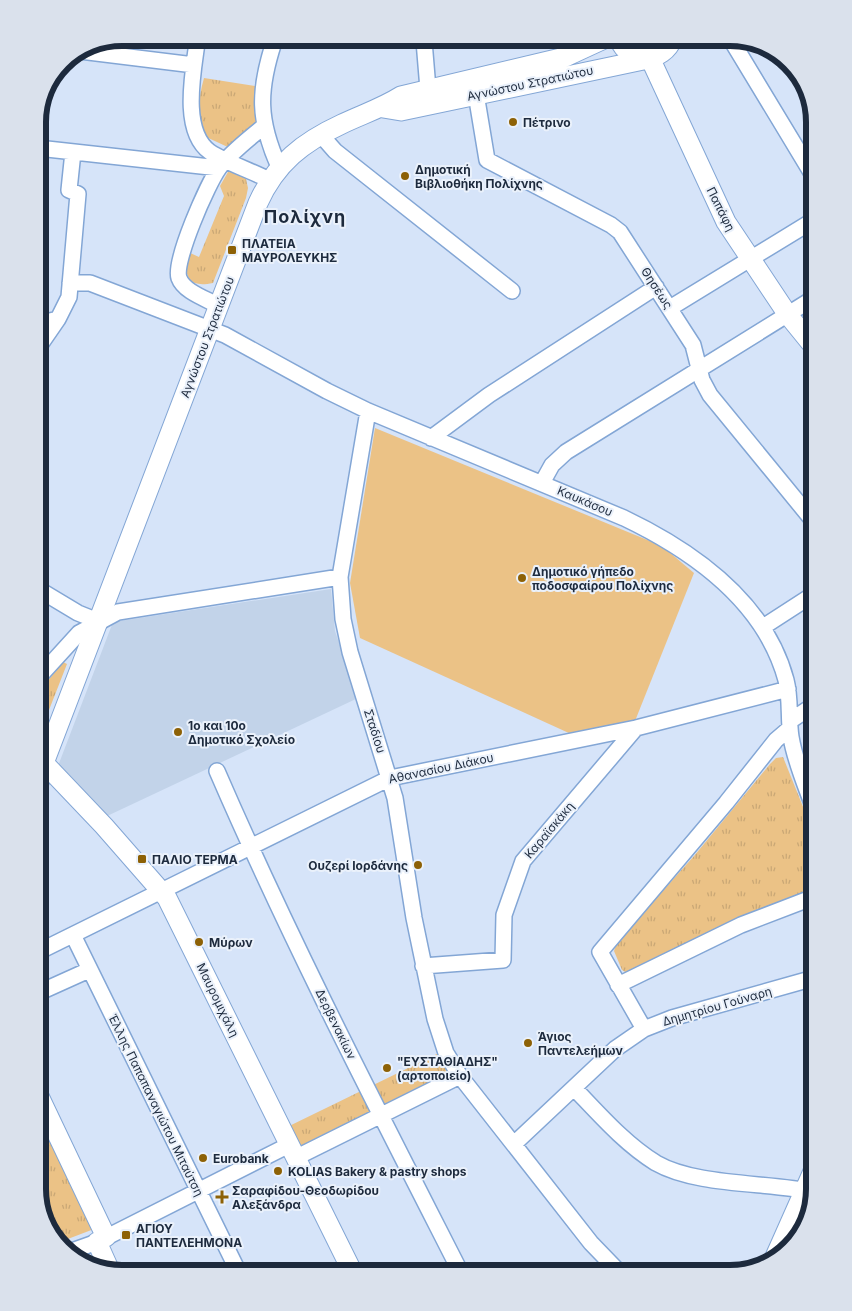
<svg xmlns="http://www.w3.org/2000/svg" width="852" height="1311" font-family="Inter,sans-serif">
<defs>
<pattern id="park-tufts" width="24" height="20" patternUnits="userSpaceOnUse" patternTransform="scale(1.25)"><rect width="24" height="20" fill="#ebc286"/><path d="M3 7l-1-3M5 7V3M7 7l1-3M15 17l-1-3M17 17v-4M19 17l1-3" fill="none" stroke="#c9a775"/></pattern>
</defs>
<rect width="100%" height="100%" fill="#d6e4f9"/>
<path fill="#c2d3e9" d="M331 589 335 631 358 698 105 817 58 766 113 622Z"/>
<path fill="url(#park-tufts)" d="M204 78 255 86 256 127 232 149 204 136C197 115 198 99 204 78Z
M233 171 246 179 248 188 246 198 213 283C185 289 184 273 188 252L199 257 224 196 220 186 228 172Z
M63 662 67 664 40 733 38 732V693Z
M783 757 814 834V891L627 973 622 970 614 951 617 942 694 856 770 764 776 758Z
M445 1050 460 1076 295 1158 281 1130Z
M38 1110 94 1229 60 1242 46 1227 38 1189Z"/>
<path fill="#ebc286" d="M375 428 662 546 694 573 635 721 571 734 360 638 350 583Z"/>
<g fill="none" stroke-linecap="round" stroke-linejoin="round">
<g stroke="#83a6d5" stroke-width="18">
<path id="minor" d="M730 38 814 177
M424 41 428 89
M274 42C258 91 258 120 279 167
M197 43C193 73 181 131 210 152 225 162 252 171 269 180
M80 51 194 65
M476 94 487 160 611 225 620 232 693 345 702 380 710 395 814 522
M321 135 335 151 512 291
M38 148 219 168
M70 283H90L225 335 327 391 368 411 624 518C693 551 765 602 786 680 791 699 788 718 791 737 795 762 806 786 814 809
M219 306C207 299 184 292 179 278 173 262 208 183 219 168 231 152 249 139 264 126
M670 308 814 220
M38 324 58 319 69 297 78 194 69 190 73 152
M38 348 58 319
M368 411 340 577 343 619 350 652 395 798 414 918 435 1019 446 1053 460 1076 591 1243 620 1273
M431 438 489 395 656 287
M542 483 552 465 566 452 814 298
M38 589 78 613 98 621
M763 627 814 594
M38 678 79 633 118 612 340 577
M790 721 814 705
M217 771C291 942 377 1108 461 1273
M73 935 239 1273
M38 952 390 778 636 728 788 689
M423 966 503 960 504 915 523 861 636 728
M618 985 741 925 814 897
M38 993 89 970
M644 1029 600 952 726 803 776 740 790 728
M574 1088C599 1114 625 1144 656 1163 696 1186 767 1182 814 1192
M514 1144 615 1049 644 1029 672 1018 814 978
M295 1158 460 1076
M69 1252 97 1242 289 1145"/>
</g>
<g stroke="#83a6d5" stroke-width="21">
<path id="tertiary" d="M619 39C629 65 663 64 673 38
M650 58 726 222 788 315 814 347
M383 108 401 111 648 59
M38 1094 106 1237
M97 1242 110 1271
M774 1259 814 1169
M353 1273 167 898 104 826 44 763 258 203C276 163 303 142 342 124 363 114 382 108 401 96L565 57 604 39"/>
</g>
<g stroke="#83a6d5" stroke-width="24">
<path id="secondary" d="M38 781 44 763 38 757"/>
</g>
<use href="#minor" stroke="#fff" stroke-width="15"/>
<use href="#tertiary" stroke="#fff" stroke-width="19"/>
<use href="#secondary" stroke="#fff" stroke-width="21"/>
</g>
<g fill="#8d6106" stroke="#eaf1fb" stroke-width="2">
<circle cx="513" cy="122" r="5"/>
<circle cx="405" cy="176" r="5"/>
<rect x="227" y="245" width="10" height="10" rx="2.5"/>
<circle cx="522" cy="578" r="5"/>
<circle cx="178" cy="732" r="5"/>
<rect x="137" y="854" width="10" height="10" rx="2.5"/>
<circle cx="418" cy="865" r="5"/>
<circle cx="199" cy="942" r="5"/>
<circle cx="528" cy="1043" r="5"/>
<circle cx="387" cy="1068" r="5"/>
<circle cx="203" cy="1158" r="5"/>
<circle cx="278" cy="1171" r="5"/>
<path d="M219.5 1189.5h5v5h5v5h-5v5h-5v-5h-5v-5h5z"/>
<rect x="121" y="1230" width="10" height="10" rx="2.5"/>
</g>
<g text-anchor="middle" dominant-baseline="central" stroke-width="4" stroke-linejoin="round" paint-order="stroke">
<g font-size="12" fill="#1d2a3d" stroke="#eaf1fb">
<text transform="translate(530 83) rotate(-12)">Αγνώστου Στρατιώτου</text>
<text transform="translate(721 209) rotate(63)">Παπάφη</text>
<text transform="translate(657 288) rotate(57)">Θησέως</text>
<text transform="translate(207 337) rotate(-69)">Αγνώστου Στρατιώτου</text>
<text transform="translate(585 501) rotate(23)">Καυκάσου</text>
<text transform="translate(375 731) rotate(72)">Σταδίου</text>
<text transform="translate(441 768) rotate(-12)">Αθανασίου Διάκου</text>
<text transform="translate(549 830) rotate(-50)">Καραϊσκάκη</text>
<text transform="translate(218 1000) rotate(64)">Μαυρομιχάλη</text>
<text transform="translate(717 1006) rotate(-16)">Δημητρίου Γούναρη</text>
<text transform="translate(336 1024) rotate(64)">Δερβενακίων</text>
<text transform="translate(156 1105) rotate(64)">Έλλης Παπαπαναγιώτου Μιταύτση</text>
</g>
<g font-size="12" font-weight="bold" fill="#1d2a3d" stroke="#eaf1fb" text-anchor="start">
<text x="523" y="122">Πέτρινο</text>
<text x="415" y="169">Δημοτική<tspan x="415" dy="14">Βιβλιοθήκη Πολίχνης</tspan></text>
<text x="242" y="243">ΠΛΑΤΕΙΑ<tspan x="242" dy="14">ΜΑΥΡΟΛΕΥΚΗΣ</tspan></text>
<text x="532" y="571">Δημοτικό γήπεδο<tspan x="532" dy="14">ποδοσφαίρου Πολίχνης</tspan></text>
<text x="188" y="725">1ο και 10ο<tspan x="188" dy="14">Δημοτικό Σχολείο</tspan></text>
<text x="152" y="859">ΠΑΛΙΟ ΤΕΡΜΑ</text>
<text x="408" y="865" text-anchor="end">Ουζερί Ιορδάνης</text>
<text x="209" y="942">Μύρων</text>
<text x="538" y="1036">Άγιος<tspan x="538" dy="14">Παντελεήμων</tspan></text>
<text x="397" y="1061">"ΕΥΣΤΑΘΙΑΔΗΣ"<tspan x="397" dy="14">(αρτοποιείο)</tspan></text>
<text x="213" y="1158">Eurobank</text>
<text x="288" y="1171">KOLIAS Bakery &amp; pastry shops</text>
<text x="232" y="1190">Σαραφίδου-Θεοδωρίδου<tspan x="232" dy="14">Αλεξάνδρα</tspan></text>
<text x="136" y="1228">ΑΓΙΟΥ<tspan x="136" dy="14">ΠΑΝΤΕΛΕΗΜΟΝΑ</tspan></text>
</g>
<g font-size="18" font-weight="bold" letter-spacing="1" fill="#1d2a3d" stroke="#eaf1fb">
<text x="305" y="216">Πολίχνη</text>
</g>
</g>
<path d="M0 0H852V1311H0ZM122 46H730A76 76 0 0 1 806 122V1189A76 76 0 0 1 730 1265H122A76 76 0 0 1 46 1189V122A76 76 0 0 1 122 46Z" fill="#dae1ec" fill-rule="evenodd"/>
<path fill="none" stroke="#1d2a3d" stroke-width="6" d="M122 46H730A76 76 0 0 1 806 122V1189A76 76 0 0 1 730 1265H122A76 76 0 0 1 46 1189V122A76 76 0 0 1 122 46Z"/>
</svg>
